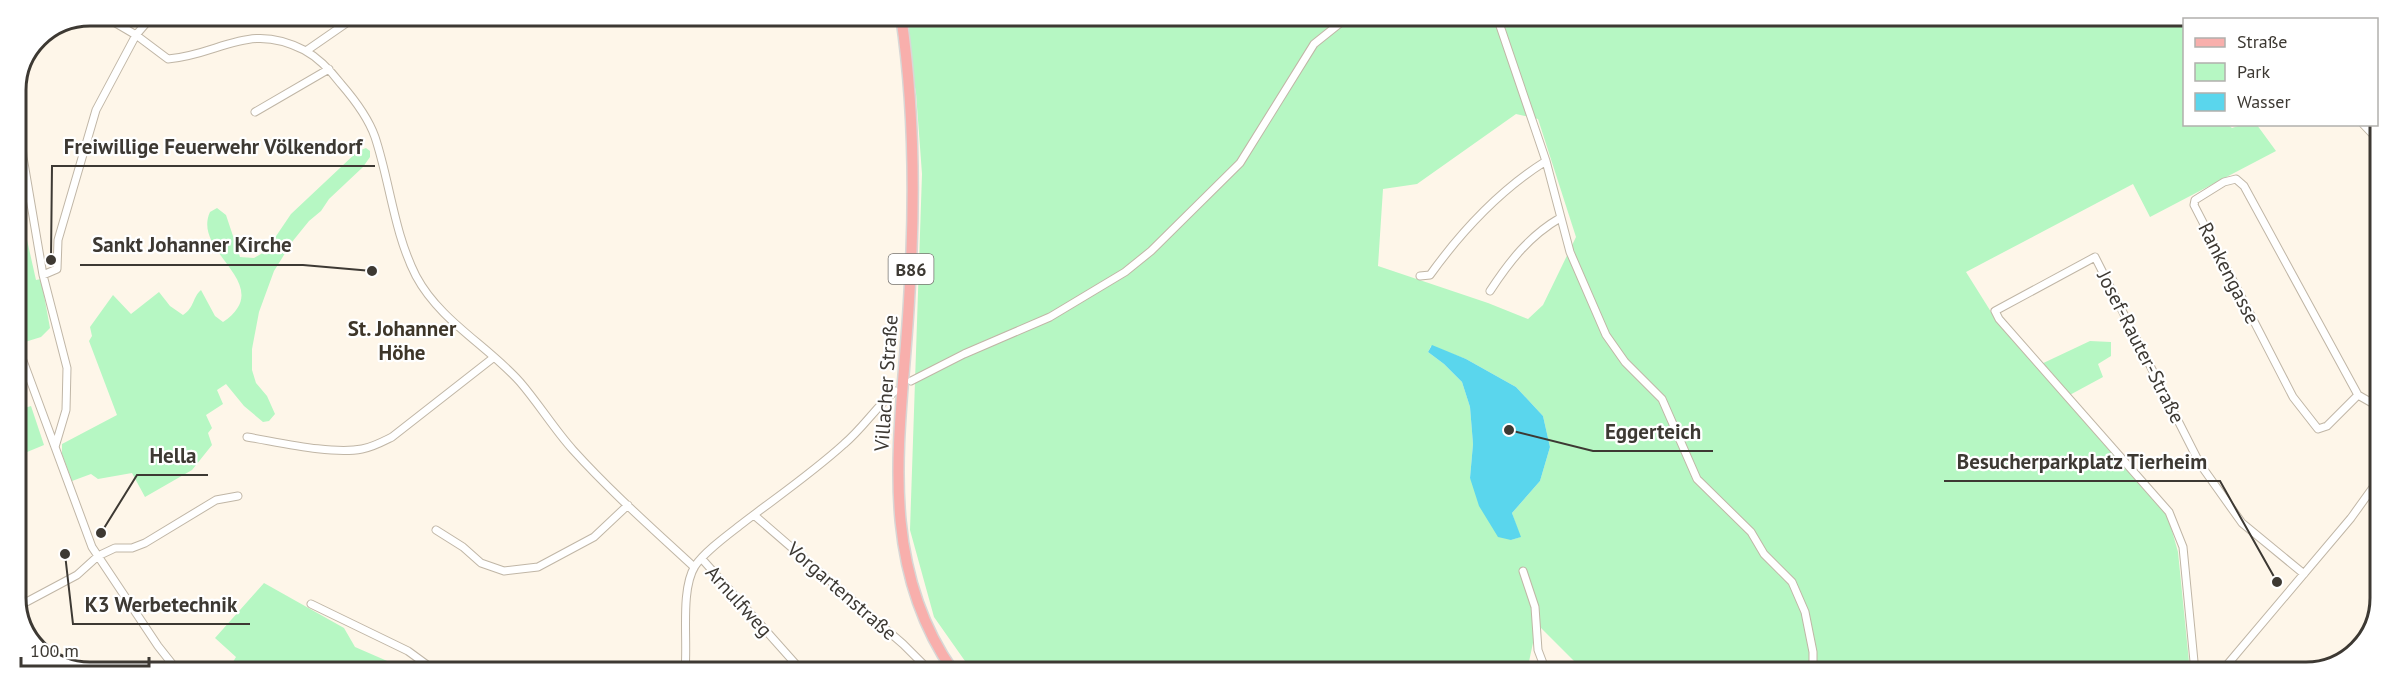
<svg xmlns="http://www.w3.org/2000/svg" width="2396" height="687" font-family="'PT Sans',sans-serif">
<rect width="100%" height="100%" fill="#fef6e9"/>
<path fill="#b6f7c3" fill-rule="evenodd" d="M903 16 2223 17 2224 19 2184 20V124L2228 125 2232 128 2241 125H2257L2276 151 2150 217 2133 184 1966 272 1998 323 2037 366 2090 341 2111 342V356L2098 364 2103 377 2066 397 2167 513 2178 552 2190 672 1584 671 1537 624 1527 671H972L934 617 910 530 922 174 916 93ZM1516 114 1538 119 1576 237 1543 305 1528 319 1488 303 1378 266 1383 189 1417 184ZM1431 346 1466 359 1516 387 1543 416 1550 447 1540 481 1512 513 1520 537 1511 540 1470 478 1473 444 1470 407 1462 382 1444 364 1428 352Z
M366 148 370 151V157L363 167 329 199 321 211 309 221 292 242 274 271 259 312 252 349V370L256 383 267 396 275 414 269 421 263 422 244 406 226 384 217 390 223 404 206 415 212 428 208 433 212 445 192 470 145 497 132 473 98 479 91 474 72 481 62 454V444L117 415 89 341 92 336 90 327 113 295 131 314 159 292 170 306 183 315C195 307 192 298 201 290L215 316 223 322C278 284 191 253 210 212L217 208 226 215 240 257 254 258 266 251 291 214 358 151Z
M25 231 36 280 41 279 50 328 41 337 25 342C8 330 15 258 15 236Z
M31 406 44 445 15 457V411Z
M264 583 344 628 355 647 408 670H228L236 657 215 638Z"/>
<path fill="#5ad6ed" d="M1432 345 1466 359 1516 387 1543 416 1550 447 1540 481 1512 513 1521 537 1511 540 1498 537 1479 506 1470 478 1473 444 1470 407 1462 382 1444 364 1428 352Z"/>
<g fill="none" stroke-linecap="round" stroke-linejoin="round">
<g stroke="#c0b6a6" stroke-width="9">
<path id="street" d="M102 15 136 35 168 59C220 55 248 21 304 50 319 58 331 71 341 84 354 99 368 117 375 137 390 182 394 233 416 276 440 321 487 345 520 382 539 404 554 429 573 450 611 492 653 529 694 567
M1497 17 1546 161 1570 252 1606 335 1625 362 1662 399 1697 479 1751 532 1764 554 1792 582 1805 612 1813 652V671
M2281 17 2282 20
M306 51 358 15
M17 84 23 157 43 275 67 368 66 410 55 447
M255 112 329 69
M2363 124 2381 143
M43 275 57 269 58 240 96 110 136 35 153 15
M1420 276 1430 275C1461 232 1500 190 1546 161
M1490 291C1509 262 1529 236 1560 218
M15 339 92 547 158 646 177 670
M911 381 964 354 1050 317 1125 272 1151 251 1240 163 1314 44 1349 16
M2358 395 2327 426 2318 429 2293 397 2194 205 2195 200 2224 182 2236 179 2244 186 2358 395 2379 407
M247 437C278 442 332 455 362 449 373 447 382 442 392 437L493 358
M754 515 903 644 929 670
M436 530 463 547 481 563 504 571 538 567 594 537 628 505
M702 559 801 670
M1523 571 1535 607 1538 650 1546 671
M311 604 408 651 434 670
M17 607 77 575 98 556 115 548H132L145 543 216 500 238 496
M685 670C688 641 680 590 695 566 705 551 729 534 743 523 777 497 812 473 844 444 863 428 876 407 895 391
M2195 672 2183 547 2169 512 1999 319 1995 311 2095 257 2200 464 2242 523 2304 574
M2221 672 2351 518 2379 479"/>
</g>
<g stroke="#d8d7d6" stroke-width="13">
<path id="primary" d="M901 16C915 110 915 206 909 301 902 428 874 558 953 671"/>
</g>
<use href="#street" stroke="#fff" stroke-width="7"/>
<use href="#primary" stroke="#f8afac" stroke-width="10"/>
</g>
<g text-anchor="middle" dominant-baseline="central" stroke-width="4.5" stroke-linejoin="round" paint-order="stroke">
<rect fill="#fff" stroke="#777470" stroke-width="1.5" x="888.5" y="254" width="45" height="30" rx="4.5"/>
<g font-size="18" font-weight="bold" fill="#3d3933">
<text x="911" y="269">B86</text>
</g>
<g font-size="20" fill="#3d3933" stroke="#fff">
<text transform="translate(2229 273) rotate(63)">Rankengasse</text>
<text transform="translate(2141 347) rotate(63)">Josef-Rauter-Straße</text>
<text transform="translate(886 383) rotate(-86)">Villacher Straße</text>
<text transform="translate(842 591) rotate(41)">Vorgartenstraße</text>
<text transform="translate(739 601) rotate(48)">Arnulfweg</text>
</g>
<g font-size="21" font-weight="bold" fill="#3e3629" stroke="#fff">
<text x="402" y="328">St. Johanner<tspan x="402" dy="24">Höhe</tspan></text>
</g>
</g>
<path d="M0 0H2396V687H0ZM90 26H2306A64 64 0 0 1 2370 90V598A64 64 0 0 1 2306 662H90A64 64 0 0 1 26 598V90A64 64 0 0 1 90 26Z" fill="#fff" fill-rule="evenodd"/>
<path fill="none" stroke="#3d3933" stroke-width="3" d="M90 26H2306A64 64 0 0 1 2370 90V598A64 64 0 0 1 2306 662H90A64 64 0 0 1 26 598V90A64 64 0 0 1 90 26Z"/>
<path fill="none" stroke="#3d3933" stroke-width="2" d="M51 260L52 166H375M372 271L303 265H80M1509 430L1593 451H1713M101 533L137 475H208M2277 582L2220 481H1944M65 554L73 624H250"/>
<g fill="#3d3933" stroke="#fff" stroke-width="2">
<circle cx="51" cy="260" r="6"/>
<circle cx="372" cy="271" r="6"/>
<circle cx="1509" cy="430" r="6"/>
<circle cx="101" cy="533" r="6"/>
<circle cx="2277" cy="582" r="6"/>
<circle cx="65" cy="554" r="6"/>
</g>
<g font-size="21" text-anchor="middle" font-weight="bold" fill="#3d3933" stroke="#fff" stroke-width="4.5" stroke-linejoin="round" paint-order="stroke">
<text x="213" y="154">Freiwillige Feuerwehr Völkendorf</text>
<text x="192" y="252">Sankt Johanner Kirche</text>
<text x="1653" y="439">Eggerteich</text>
<text x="173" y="463">Hella</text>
<text x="2082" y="469">Besucherparkplatz Tierheim</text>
<text x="161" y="612">K3 Werbetechnik</text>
</g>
<rect x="2183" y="18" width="195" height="108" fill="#ffffff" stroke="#b1b0ad" stroke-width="1.5"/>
<rect x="2195" y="38" width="30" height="9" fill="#f8afac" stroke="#b1b0ad" stroke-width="1.5"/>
<text x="2237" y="48" font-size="18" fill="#3d3933">Straße</text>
<rect x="2195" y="63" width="30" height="18" fill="#b6f7c3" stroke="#b1b0ad" stroke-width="1.5"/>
<text x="2237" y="78" font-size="18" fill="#3d3933">Park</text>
<rect x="2195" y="93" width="30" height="18" fill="#5ad6ed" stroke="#b1b0ad" stroke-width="1.5"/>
<text x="2237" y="108" font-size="18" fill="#3d3933">Wasser</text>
<path d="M21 657v9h128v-9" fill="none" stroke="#3d3933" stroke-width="3"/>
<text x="30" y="657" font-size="18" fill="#3d3933" stroke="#ffffff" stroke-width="4.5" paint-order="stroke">100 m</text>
</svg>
